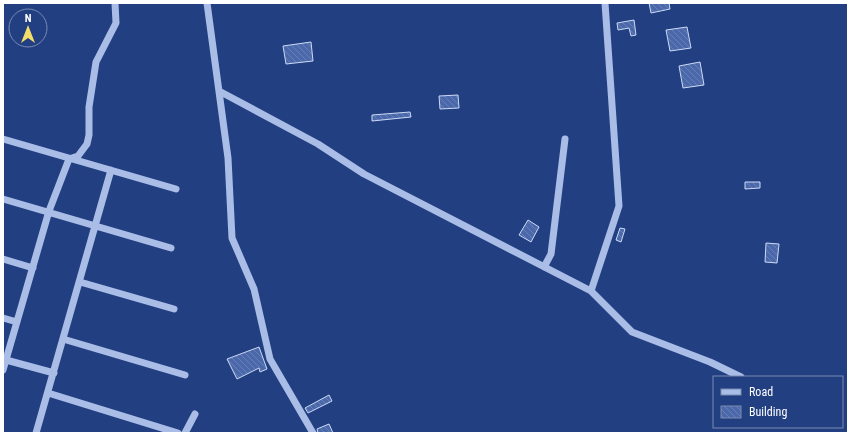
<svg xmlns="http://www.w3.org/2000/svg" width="851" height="436" font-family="'Roboto Condensed',sans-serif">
<defs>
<pattern id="building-back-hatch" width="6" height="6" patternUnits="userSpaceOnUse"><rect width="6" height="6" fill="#4b69aa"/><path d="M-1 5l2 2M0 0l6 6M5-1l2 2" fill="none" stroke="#6680b7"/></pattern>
</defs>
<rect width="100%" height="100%" fill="#223f81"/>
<path fill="url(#building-back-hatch)" stroke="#ccdaf6" d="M649 3H669L670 9 651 13Z
M634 20 636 35 631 36 629 28 618 30 617 23Z
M687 27 691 48 670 51 666 30Z
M311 42 313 61 286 64 283 46Z
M700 62 704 85 683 88 679 66Z
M458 95 459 108 440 109 439 96Z
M410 112 411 117 372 121V115Z
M745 182H760V188L745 189Z
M528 220 539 227 531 242 519 235Z
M620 228 625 229 621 242 616 240Z
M766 243 779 244 777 263 765 262Z
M259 347 267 369 260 372 259 368 237 379 227 359Z
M329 395 332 401 308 413 305 408Z
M329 424 333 433H318L317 429Z"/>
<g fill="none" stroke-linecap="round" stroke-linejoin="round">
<path stroke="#a9bde7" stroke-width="7" d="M207 3 228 158 232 238 254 289 270 359 313 433
M219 91 318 144 364 174 591 291 619 206 605 3
M3 139 176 189
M3 199 171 248
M3 259 33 268
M544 267 551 254 565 139
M80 282 174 309
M591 291 632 332 710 362 741 377
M3 318 17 322
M63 339 185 375
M6 360 54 373
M3 370 49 211 69 159 78 156 87 144 89 135V107L96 62 116 23 115 3
M48 393 178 433
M36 433 111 170
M185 433 195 414"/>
</g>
<rect width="851" height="436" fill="none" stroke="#ffffff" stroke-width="8"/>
<rect x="713" y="376" width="130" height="52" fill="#223f81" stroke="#7a8cb3"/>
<rect x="721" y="389" width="20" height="6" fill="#a9bde7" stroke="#7a8cb3"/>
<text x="749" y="396" font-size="12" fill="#ffffff">Road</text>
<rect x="721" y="406" width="20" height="12" fill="url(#building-back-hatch)" stroke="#7a8cb3"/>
<text x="749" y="416" font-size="12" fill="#ffffff">Building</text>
<g transform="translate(28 28)"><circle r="19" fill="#223f81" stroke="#7a8cb3"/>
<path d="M0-3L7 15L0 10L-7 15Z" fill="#f3de6b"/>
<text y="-6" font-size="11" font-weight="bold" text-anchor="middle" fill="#ffffff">N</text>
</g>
</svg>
